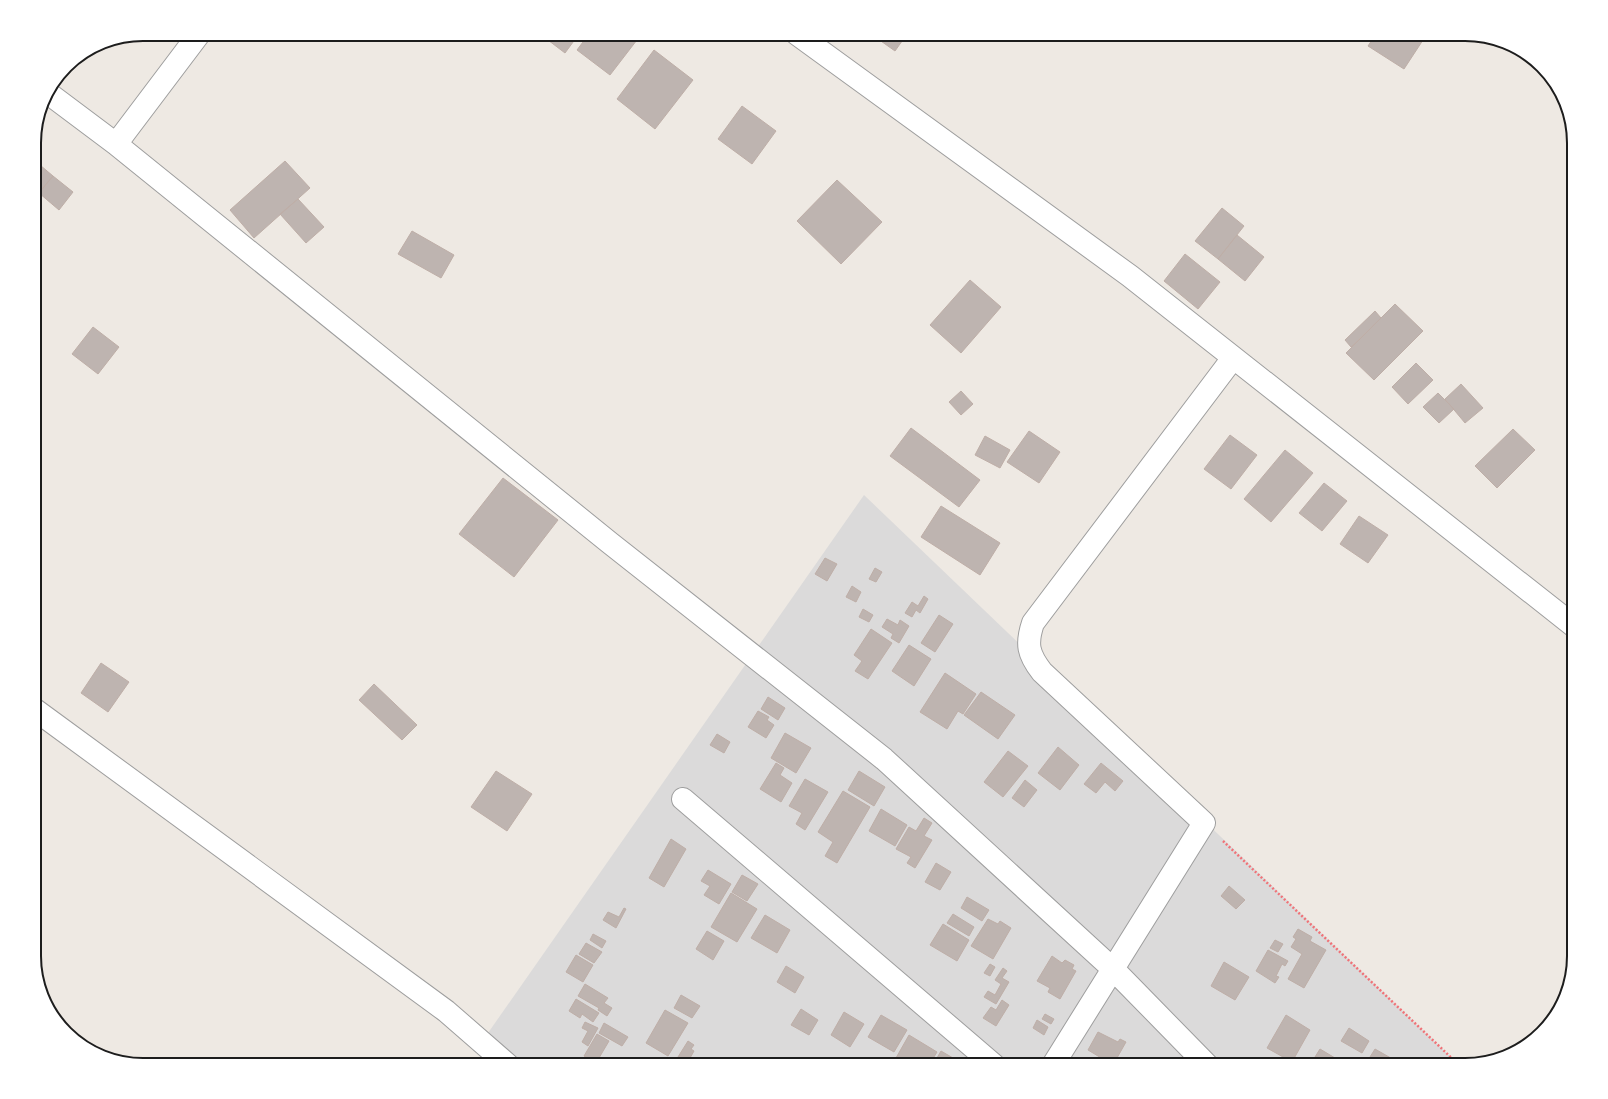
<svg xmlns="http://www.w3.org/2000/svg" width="1608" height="1099" font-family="'Alegreya Sans',sans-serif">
<rect width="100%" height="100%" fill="#eee9e3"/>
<path fill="#dbdada" d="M864 495 1459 1065H525L488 1033Z"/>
<path fill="#beb4b0" stroke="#beaea7" d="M540 34H579L565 53Z
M589 34H638L640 36 610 75 577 50Z
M826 34H842L837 41Z
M871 34H907L895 51Z
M1376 34H1414L1423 40 1404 69 1368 46Z
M654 50 693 80 655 129 617 99Z
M742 106 776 131 752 164 718 139Z
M34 160 53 176 34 198Z
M285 161 310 188 254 238 230 210Z
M53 176 73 192 59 210 39 193Z
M837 180 882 222 841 264 797 221Z
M298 199 324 227 306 243 280 214Z
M1222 208 1244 226 1218 259 1195 241Z
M412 231 454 255 441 278 398 254Z
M1237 235 1264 257 1245 281 1218 259Z
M1185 254 1220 282 1198 309 1164 281Z
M970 280 1001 307 961 353 930 325Z
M1395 304 1423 331 1374 380 1346 353Z
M1375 311 1381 318 1351 347 1345 340Z
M93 327 119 347 98 374 72 354Z
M1416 363 1433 380 1408 404 1392 387Z
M1461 384 1483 408 1465 423 1445 399Z
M961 391 973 404 961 415 949 402Z
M1438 393 1454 409 1439 423 1423 407Z
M911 428 980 480 959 507 890 456Z
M1513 429 1535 450 1497 488 1475 466Z
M1029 431 1060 452 1039 483 1007 462Z
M1230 435 1257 455 1231 489 1204 469Z
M985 436 1010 450 1000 468 975 455Z
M1285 450 1313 473 1271 522 1244 499Z
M503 478 558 520 514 577 459 534Z
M1324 483 1347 501 1322 531 1299 513Z
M941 506 1000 543 980 575 921 537Z
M1359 516 1388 535 1368 563 1340 544Z
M825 558 837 564 827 581 815 574Z
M875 568 882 572 876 582 869 579Z
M852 586 861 592 856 602 846 597Z
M924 596 928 599 920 613 916 610 912 617 905 613 912 602 918 606Z
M863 609 873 615 869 622 859 617Z
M939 615 953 624 935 652 921 643Z
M887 619 898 625 900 620 909 626 899 643 891 638 893 634 882 627Z
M871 629 892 643 868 679 855 671 862 661 854 655Z
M909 645 931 659 914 686 892 671Z
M101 663 129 682 108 712 81 693Z
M945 673 976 694 963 714 958 711 947 729 920 712Z
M374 684 417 725 402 740 359 700Z
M981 692 1015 715 998 739 964 715Z
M768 697 785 708 778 720 761 709Z
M758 711 769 717 767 720 774 725 766 738 748 727Z
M785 733 811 748 796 773 771 758Z
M717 734 730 742 724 753 710 745Z
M1058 747 1079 765 1060 790 1038 773Z
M1008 751 1028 766 1003 797 984 782Z
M776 763 784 768 780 775 792 783 781 802 760 789Z
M1101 763 1123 781 1115 791 1105 782 1096 793 1084 784Z
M496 771 532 794 507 831 471 807Z
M859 771 885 787 874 806 848 790Z
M805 779 828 792 805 830 796 824 802 813 789 806Z
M1025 780 1037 790 1024 807 1012 798Z
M843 791 870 807 837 863 825 856 833 842 818 832Z
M881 809 907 825 895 846 869 831Z
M924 818 932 823 924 836 932 840 915 868 907 863 911 857 896 849 909 827 916 831Z
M671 839 686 849 664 887 649 878Z
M936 863 951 872 940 890 925 882Z
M708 870 731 884 719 904 704 895 710 886 701 881Z
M742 875 758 884 747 901 732 892Z
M1229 886 1245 900 1236 909 1221 896Z
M731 893 757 909 737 942 711 927Z
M967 897 989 910 982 921 961 908Z
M624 908 626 909 616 928 603 920 608 912 619 917Z
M953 914 974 927 969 936 947 923Z
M765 915 790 930 777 953 751 938Z
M988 919 998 924 1000 921 1011 928 993 959 971 946Z
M943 924 969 940 957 961 930 945Z
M1298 929 1312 937 1310 941 1326 950 1304 988 1288 979 1302 954 1291 947 1296 939 1293 937Z
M707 931 724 941 713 960 696 949Z
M593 934 606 941 602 948 590 940Z
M1275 940 1283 944 1278 952 1270 948Z
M586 943 602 952 594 963 579 954Z
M1268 950 1288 961 1285 966 1282 964 1276 976 1279 977 1275 983 1256 971Z
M576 955 593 965 583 982 566 972Z
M1052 956 1062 963 1065 960 1074 965 1072 969 1076 971 1060 999 1048 992 1050 988 1037 981Z
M1224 962 1249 977 1235 1000 1211 986Z
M990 964 995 967 990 976 984 973Z
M786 966 804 977 795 993 777 982Z
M1003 968 1007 971 1002 978 1009 982 996 1004 984 997 988 991 995 995 1001 984 995 980Z
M585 984 608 998 604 1003 612 1008 607 1016 598 1010 599 1008 578 996Z
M681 995 700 1006 692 1018 674 1008Z
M576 999 599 1013 593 1022 582 1014 580 1018 569 1011Z
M1002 1000 1009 1005 996 1026 983 1018 991 1007 996 1010Z
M801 1009 818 1020 809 1035 791 1025Z
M665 1010 688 1023 668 1056 646 1043Z
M844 1012 864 1024 850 1047 831 1035Z
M1045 1014 1054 1019 1051 1024 1042 1019Z
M881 1015 907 1030 894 1052 868 1037Z
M1286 1015 1310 1030 1292 1062 1267 1048Z
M1037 1020 1048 1027 1044 1035 1033 1028Z
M585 1022 598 1028 588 1046 582 1042 588 1031 582 1028Z
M604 1023 628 1037 622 1046 599 1033Z
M1349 1028 1369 1041 1362 1053 1341 1041Z
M1098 1032 1118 1042 1120 1039 1126 1042 1113 1065 1088 1050Z
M597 1034 609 1041 596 1063 584 1056Z
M909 1035 937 1052 929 1065H907L896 1058Z
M688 1041 694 1045 691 1049 694 1051 686 1065H673Z
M1320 1049 1345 1064 1344 1065H1310Z
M1375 1049 1396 1061 1393 1065H1365Z
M941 1051 953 1058 949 1065H933Z"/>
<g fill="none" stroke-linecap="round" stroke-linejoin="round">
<g stroke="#9e9e9e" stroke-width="24">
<path id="street" d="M797 34 1130 276 1574 626
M48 93 116 144 610 543 884 759 1114 970 1207 1065
M116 144 199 34
M34 709 446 1011 508 1065
M683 799 994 1065
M1053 1065 1204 823 1042 672C1028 654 1026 644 1033 623L1233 358"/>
</g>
<path stroke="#f07277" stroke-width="2.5" stroke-dasharray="2 2" stroke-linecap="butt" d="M1223 841 1459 1065"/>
<use href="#street" stroke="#fff" stroke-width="22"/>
</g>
<path d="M0 0H1608V1099H0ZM143 41H1465A102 102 0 0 1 1567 143V956A102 102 0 0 1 1465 1058H143A102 102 0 0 1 41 956V143A102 102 0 0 1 143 41Z" fill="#fff" fill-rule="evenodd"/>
<path fill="none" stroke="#1d1d1d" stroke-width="2" d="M143 41H1465A102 102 0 0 1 1567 143V956A102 102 0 0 1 1465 1058H143A102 102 0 0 1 41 956V143A102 102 0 0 1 143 41Z"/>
</svg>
